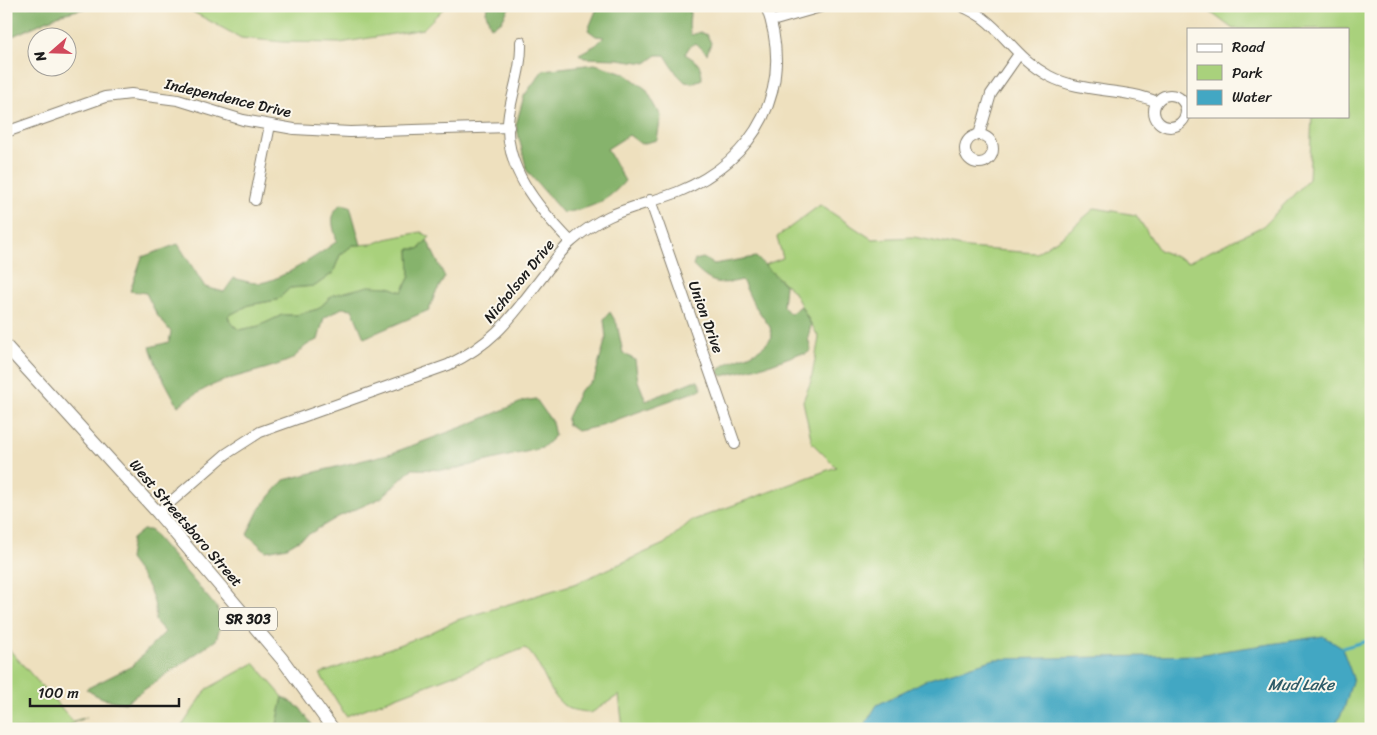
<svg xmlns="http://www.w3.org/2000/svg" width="1377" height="735" font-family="Sriracha,sans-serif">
<rect width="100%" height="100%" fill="#fbf7ec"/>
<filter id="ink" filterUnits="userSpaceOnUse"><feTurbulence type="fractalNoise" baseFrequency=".02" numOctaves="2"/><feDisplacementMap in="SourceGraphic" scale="10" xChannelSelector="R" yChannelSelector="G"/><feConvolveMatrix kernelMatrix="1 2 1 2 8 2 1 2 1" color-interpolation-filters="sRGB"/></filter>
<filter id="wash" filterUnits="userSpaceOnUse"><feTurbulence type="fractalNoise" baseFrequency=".0096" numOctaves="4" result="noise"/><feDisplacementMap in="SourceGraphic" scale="20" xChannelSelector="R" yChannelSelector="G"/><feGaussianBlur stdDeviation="1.12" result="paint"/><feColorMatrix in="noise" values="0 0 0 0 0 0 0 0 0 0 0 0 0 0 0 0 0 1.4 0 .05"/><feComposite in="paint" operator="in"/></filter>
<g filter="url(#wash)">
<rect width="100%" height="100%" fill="#eee0be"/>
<path fill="#a9d17c" stroke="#62764c" d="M182 6H446L423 29 340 43 283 42 241 38Z
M1202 6H1371V729H623L619 695 591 713C584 711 574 711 568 708 547 697 543 662 525 648L346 716 320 674 428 634 457 620 577 583 664 544 691 521 836 467 812 443 803 401 811 381 819 338 793 291 764 265 783 258 777 237 820 205 872 239 914 237 967 248 1036 253 1063 236 1095 208 1136 215 1159 250 1188 262 1263 226 1309 179 1312 116H1348V29H1233Z
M421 232 430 237 419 249H409L410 276 402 292 389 287 333 295 318 309 296 315H282L259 326 239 330 230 322 228 316 249 305 277 300 290 288 315 286 333 273 340 255 353 245 373 244 386 239Z
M6 646 73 721 87 717 60 729H6Z
M254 663 283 697 276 729H180L207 689Z"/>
<path fill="#86b36c" stroke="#516844" d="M6 6H94L62 14 6 39Z
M487 6H510L501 22 491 27 486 13Z
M598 6H690C691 15 687 27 691 35L700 32 707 35 711 43 707 54 696 43 690 46 685 54C696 61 702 64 702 79L692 83 685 82 677 74 665 55H657L646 63 618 59 584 58 579 54 596 45 604 37 596 36 588 30Z
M595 64 624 73 646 89 661 116 657 140 641 144 629 135 607 149 625 181C606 203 591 208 563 213L527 171 516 125 524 96 543 70Z
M341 204 350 206 361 245H353L340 255 333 273 315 286 290 288 277 300 249 305 228 316 230 322 239 330 259 326 282 315H296L318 309 333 295 369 286 389 287 402 292 410 276 409 249H419L427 240 445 277 435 294 429 310 364 338 352 309 342 308 324 318 318 340C301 345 301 354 290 360 269 369 247 373 226 380 208 386 193 395 178 406L157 367 150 347 169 342 171 332 157 315 146 293 130 291 142 257 178 244 205 287 224 292 234 278C241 280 250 283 257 283 275 284 322 253 337 241 333 226 328 216 341 204Z
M756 257 785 285 783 306 790 314 801 306 811 325 808 338 811 350 806 354H798L771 364 722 376 718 372C724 361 742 359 753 353 761 349 767 344 772 337L770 327 753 303 742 280C718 286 710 283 693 266L695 260 703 258 714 264Z
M610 312 617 324 623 353 635 360 638 381 646 401 693 381H698L702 389 596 427 577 431 567 424V418L580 390 594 380 606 338 604 319Z
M536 399 552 422 555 436 542 448 450 470 412 469 381 498 338 517 287 547 266 551 247 534 260 508 284 480 392 453 465 426 524 401Z
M143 530H150L217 608 221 623 216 640 125 703C110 701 98 698 86 689L132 666 165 632 155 621C158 596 143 578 129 559L132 539Z
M283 697 300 708 315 729H276Z"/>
<path fill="#43a7c3" stroke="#306270" d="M1323 636 1342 648 1353 678 1344 709 1333 729H862L877 705 926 680 995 659 1197 655Z"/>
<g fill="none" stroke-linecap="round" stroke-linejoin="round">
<path stroke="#43a7c3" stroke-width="3" d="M1342 648 1371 640"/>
</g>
</g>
<g filter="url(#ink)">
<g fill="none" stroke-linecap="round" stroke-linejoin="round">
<g stroke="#857e6d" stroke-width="12">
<path id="minor" d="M962 6C969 10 976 13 983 18 1007 36 1019 60 1049 76 1083 94 1122 87 1157 102
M772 21 824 6
M521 42C522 66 513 90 509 114 501 165 538 208 571 242
M1154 111a16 16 0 1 1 32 0a16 16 0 1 1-32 0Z
M6 132 105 97 131 94 178 100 243 120 294 129 350 132 509 127
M965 149a14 14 0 1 1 28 0a14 14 0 1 1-28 0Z
M979 135 991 94 1019 54
M255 200 270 125
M650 200 735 444
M158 513 226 454 260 432 448 365C496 342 512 316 543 276 552 264 561 250 572 241 608 209 637 208 678 192 756 160 796 88 766 6"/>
</g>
<g stroke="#857e6d" stroke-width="14">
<path id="major" d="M6 346 158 513 282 659 333 729"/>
</g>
<use href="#minor" stroke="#fff" stroke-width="10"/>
<use href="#major" stroke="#fff" stroke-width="12"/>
</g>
</g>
<g text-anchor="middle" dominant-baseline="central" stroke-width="4" stroke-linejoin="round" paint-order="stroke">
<rect fill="#fbf7ec" stroke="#5f5e5a" stroke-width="1" x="219" y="607.5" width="58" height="23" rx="4"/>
<g font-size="14" font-weight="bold" fill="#1c1c1c">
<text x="248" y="619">SR 303</text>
</g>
<g font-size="15" fill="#1c1c1c" stroke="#fbf7ec">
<text transform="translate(228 98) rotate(13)">Independence Drive</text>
<text transform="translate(519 281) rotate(-51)">Nicholson Drive</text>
<text transform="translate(706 317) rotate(70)">Union Drive</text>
<text transform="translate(186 523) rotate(49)">West Streetsboro Street</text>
</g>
<g font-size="16" font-style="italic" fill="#2e5b67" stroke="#fbf7ec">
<text x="1301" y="684">Mud Lake</text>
</g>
</g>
<rect width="1377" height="735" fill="none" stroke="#fbf7ec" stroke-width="25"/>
<rect x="1187" y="28" width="162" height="90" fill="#fbf7ec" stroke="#a29f99"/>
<rect x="1197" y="44" width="25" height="8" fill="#ffffff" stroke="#a29f99"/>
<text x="1232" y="52" font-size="15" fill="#1c1c1c">Road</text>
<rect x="1197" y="65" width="25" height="15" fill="#a9d17c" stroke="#a29f99"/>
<text x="1232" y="78" font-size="15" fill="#1c1c1c">Park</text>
<rect x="1197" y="90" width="25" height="15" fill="#43a7c3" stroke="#a29f99"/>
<text x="1232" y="102" font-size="15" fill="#1c1c1c">Water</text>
<g transform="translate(52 52) rotate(250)"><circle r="24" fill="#fbf7ec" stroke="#a29f99"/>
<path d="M0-4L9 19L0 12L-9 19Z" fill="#d1495b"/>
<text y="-8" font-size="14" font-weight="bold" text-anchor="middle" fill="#1c1c1c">N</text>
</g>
<path d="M30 698v8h149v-8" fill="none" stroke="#1c1c1c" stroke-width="2.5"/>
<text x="38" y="698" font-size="15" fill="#1c1c1c" stroke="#fbf7ec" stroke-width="4" paint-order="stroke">100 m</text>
</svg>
